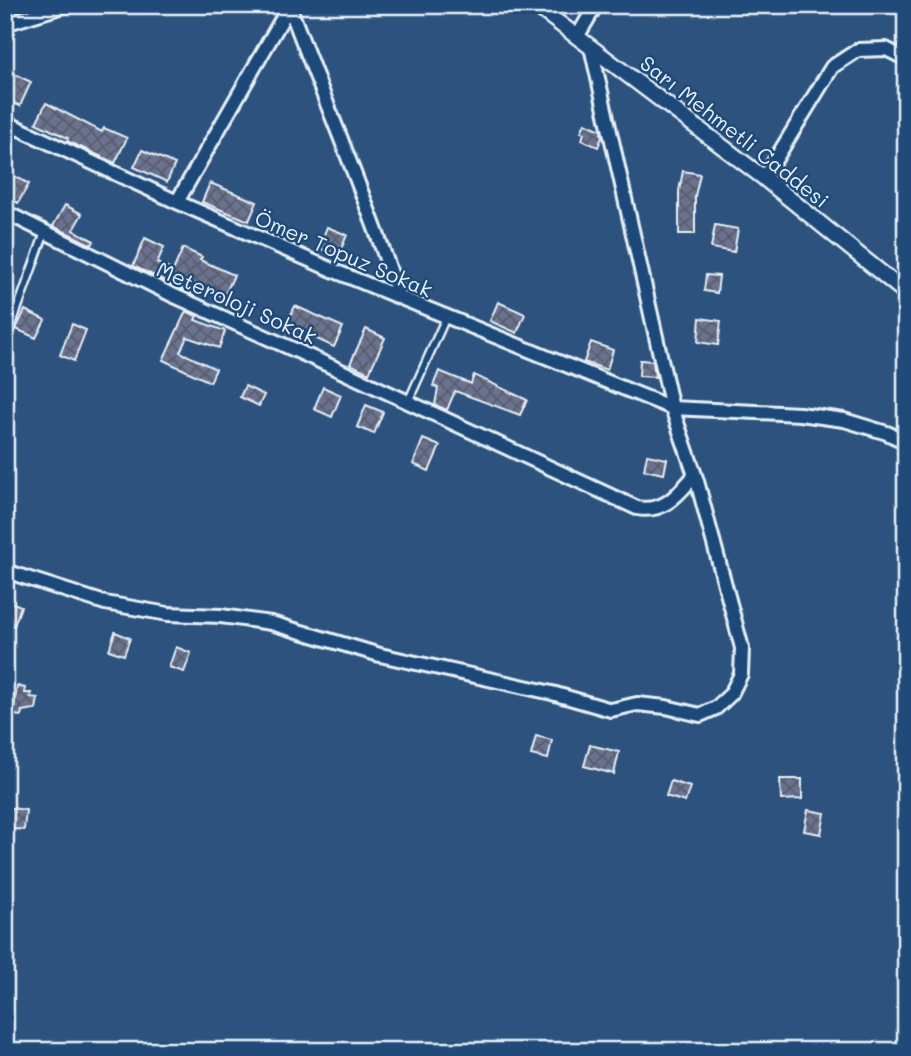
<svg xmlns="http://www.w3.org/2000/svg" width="911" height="1056" font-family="Mali,sans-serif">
<defs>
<pattern id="building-cross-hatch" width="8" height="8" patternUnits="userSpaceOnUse" patternTransform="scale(1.75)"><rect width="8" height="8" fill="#6b728f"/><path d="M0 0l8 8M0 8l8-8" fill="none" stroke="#585d6c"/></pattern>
</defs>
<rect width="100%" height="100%" fill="#2e527e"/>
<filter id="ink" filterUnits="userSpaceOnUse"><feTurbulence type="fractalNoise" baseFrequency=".0143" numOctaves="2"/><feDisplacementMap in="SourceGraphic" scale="14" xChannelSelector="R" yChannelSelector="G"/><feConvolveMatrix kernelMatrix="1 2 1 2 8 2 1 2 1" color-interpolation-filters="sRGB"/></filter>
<g filter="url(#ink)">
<path fill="url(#building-cross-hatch)" stroke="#e8f1f8" stroke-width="2" d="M10 72 31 82 20 106 5 99V81Z
M46 103 102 132 104 128 127 138 115 163 67 141 68 138 36 123Z
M585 123 601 130 602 137 598 147 582 140 584 133 581 132Z
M142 150 175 164 167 182 134 167Z
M5 171 29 184 18 203 5 196Z
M683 171 700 174 695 196V234H679V191Z
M210 183 257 202 249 221 202 202Z
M65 205 82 214 73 230 94 241 92 245 53 226Z
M715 225 738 229 734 252 711 248Z
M327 227 347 235 338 256 319 248Z
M145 238 164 247 157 263 173 271 183 248 202 257 200 260 234 275 224 297 195 284 191 293 133 266Z
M706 275 719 276 717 293 704 291Z
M498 302 525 314 517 333 490 321Z
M295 306 343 327 334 347 304 333 301 338 284 330Z
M25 310 45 320 36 338 16 329Z
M186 311 197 316 195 320 225 331 219 348 187 337 180 352 216 369 210 382 163 360Z
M700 318 721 321 718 345 698 342Z
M72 324 86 330 74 361 60 355Z
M366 329 385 338 369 373 350 364Z
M591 342 613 350 607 370 584 362Z
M640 360 653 361 655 377 639 376Z
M439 371 471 384 474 375 527 400 520 415 455 391 447 410 435 405 438 388 433 386Z
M245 386 264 395 259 406 240 397Z
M323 387 341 395 332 417 314 409Z
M366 405 383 412 374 434 357 427Z
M423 439 440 446 429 471 413 464Z
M647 455 667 459 664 474 644 470Z
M5 600 21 606 14 626 5 622Z
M115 632 130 638 124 655 109 650Z
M176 647 191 653 184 672 169 667Z
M17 686 25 688 24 693H31L30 697 38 698 36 709 22 711 21 716 13 715Z
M536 736 552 740 548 759 531 755Z
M590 745 619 752 614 774 584 766Z
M780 779H802V799L781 800Z
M671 781 690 787 685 802 666 796Z
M5 807 26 810 24 830 5 828Z
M808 810 825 813 821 834 804 831Z"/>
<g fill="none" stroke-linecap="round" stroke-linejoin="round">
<g stroke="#e8f1f8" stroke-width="11">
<path id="service" d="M7 338 45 232
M408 402 446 317"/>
</g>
<g stroke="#e8f1f8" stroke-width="18">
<path id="minor" d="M289 5C325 103 367 198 399 297
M5 24 67 5
M577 37 596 5
M5 122 177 202 337 272 672 408 800 414 844 420 887 433 906 442
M764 178 832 67 858 50 886 49 906 59
M177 202 290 5
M5 212 170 294 326 364 637 508C665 513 678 494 695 475
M5 571 105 603 168 614 221 616 271 623 380 655 552 693 611 710 637 704 666 707 700 715 716 708 731 694 741 674 742 648 697 481 672 408 591 47"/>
</g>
<g stroke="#e8f1f8" stroke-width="19">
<path id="tertiary" d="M535 5 764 178 906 293"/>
</g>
<use href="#service" stroke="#1f4a7a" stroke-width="6"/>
<use href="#minor" stroke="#1f4a7a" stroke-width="12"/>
<use href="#tertiary" stroke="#1f4a7a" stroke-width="14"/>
</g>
</g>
<g text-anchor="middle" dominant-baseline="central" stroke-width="5" stroke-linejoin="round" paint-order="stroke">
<g font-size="21" fill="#e8f1f8" stroke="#1f4a7a">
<text transform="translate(735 131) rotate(38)">Sarı Mehmetli Caddesi</text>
<text transform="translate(344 253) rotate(23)">Ömer Topuz Sokak</text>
<text transform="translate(237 302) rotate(24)">Meteroloji Sokak</text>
</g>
</g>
<rect width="911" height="1056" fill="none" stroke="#1f4a7a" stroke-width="28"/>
<rect x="14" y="14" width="883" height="1028" fill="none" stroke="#e8f1f8" stroke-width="2.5" filter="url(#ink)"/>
</svg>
